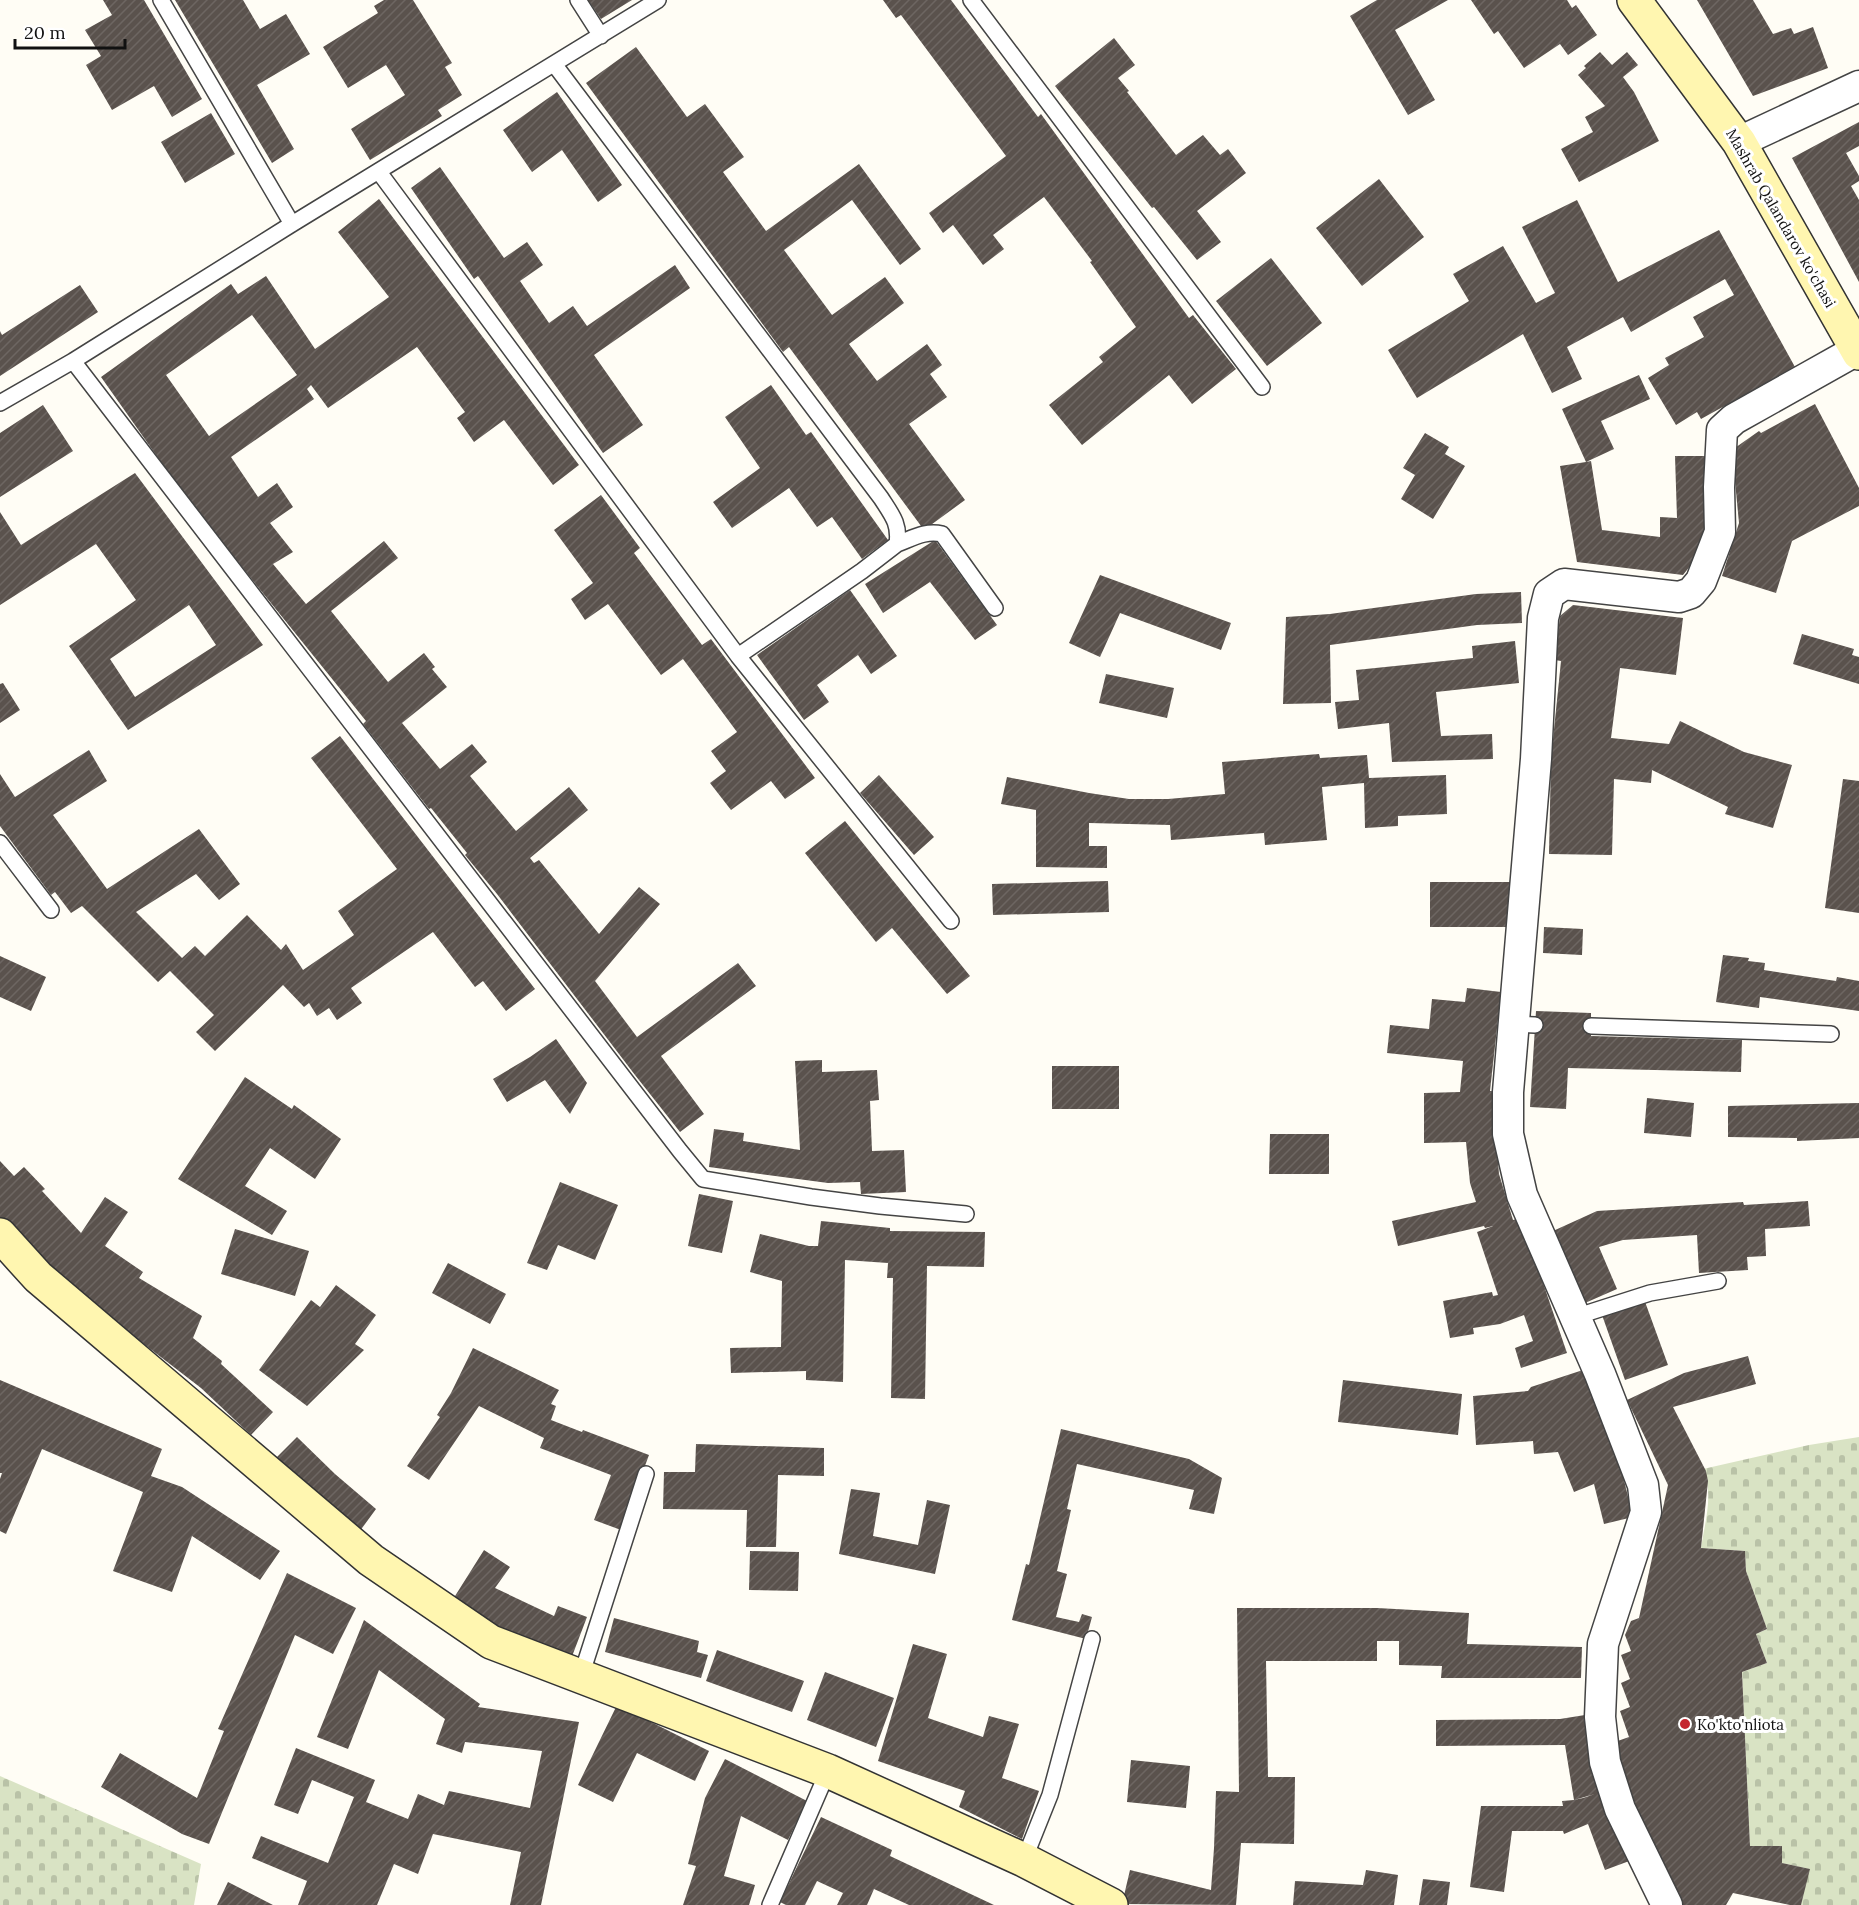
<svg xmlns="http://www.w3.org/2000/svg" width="1859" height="1905" font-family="Lora,serif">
<defs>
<pattern id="cemetery-stones" width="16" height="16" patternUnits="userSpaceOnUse" patternTransform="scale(1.5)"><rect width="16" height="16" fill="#d9e3c4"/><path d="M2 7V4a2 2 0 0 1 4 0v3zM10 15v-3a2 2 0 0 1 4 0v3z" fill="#b9c2a7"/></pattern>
<pattern id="building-hatch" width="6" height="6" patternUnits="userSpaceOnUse" patternTransform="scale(1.5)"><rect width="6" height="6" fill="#5a524d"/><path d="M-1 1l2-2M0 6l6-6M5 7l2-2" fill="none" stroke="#6d6662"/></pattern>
</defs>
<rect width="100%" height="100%" fill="#fffdf5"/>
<path fill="url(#cemetery-stones)" d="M1859 1437V1905H1801L1809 1869 1782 1863V1846H1750L1742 1672 1767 1663 1756 1634 1767 1629 1746 1571 1745 1551 1701 1548C1705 1522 1714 1493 1703 1469L1809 1445Z
M0 1776 201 1864 194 1905H0Z"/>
<path fill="url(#building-hatch)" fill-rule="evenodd" d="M103 0H144L202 99 172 117 154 86 112 110 86 65 101 56 85 30 112 15Z
M175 0H243L260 29 286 14 310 54 257 85 294 149 272 163Z
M384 0H413L452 63 445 67 462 95 438 110 442 116 370 160 351 129 405 95 386 65 348 88 323 47 378 13 374 6Z
M588 0H632L601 19Z
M883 0H951L1038 117 1041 114 1189 318 1193 315 1236 369 1192 404 1169 375 1082 445 1049 405 1103 362 1099 357 1136 327 1090 262 1092 261 1044 197 993 235 1004 249 983 265 953 225 943 233 929 213 1006 156 901 15 896 18Z
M1377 0H1448L1395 30 1435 100 1408 115 1350 16Z
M1471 0H1567L1572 8 1576 5 1597 35 1568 55 1560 44 1524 68 1498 31 1494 34Z
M1697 0H1753L1773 34 1791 28 1794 34 1813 27 1828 68 1753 96Z
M1114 38 1135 65 1118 78 1129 91 1127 92 1176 155 1203 135 1220 155 1228 149 1246 173 1197 211 1221 242 1197 260 1154 207 1152 208 1055 86Z
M636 47 687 117 705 104 744 157 723 172 766 231 859 164 921 249 900 265 852 200 784 250 832 315 885 277 904 303 849 344 877 381 927 344 942 365 930 374 947 397 909 424 965 500 924 530 789 347 783 352 586 83Z
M1600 52 1612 65 1627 52 1638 65 1623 77 1634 92 1659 141 1579 182 1561 149 1593 132 1585 117 1605 106 1578 75 1586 68 1584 66Z
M557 92 622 185 598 202 562 150 532 172 503 130Z
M211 113 235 154 185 183 161 142Z
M1859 122V146L1846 153 1859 176V181L1851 186 1859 200V282L1792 158Z
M440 167 504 258 527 242 543 265 520 281 549 323 573 306 587 326 675 265 690 288 594 355 643 425 603 453 478 276 474 279 411 188Z
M1379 179 1424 237 1362 286 1316 228Z
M379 199 579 465 553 485 504 420 474 442 457 418 465 412 417 347 328 408 311 385 307 389 314 399 231 457 258 497 277 483 293 507 270 523 293 552 273 564 306 604 384 541 398 558 331 611 388 682 424 653 435 667 432 669 447 687 402 723 440 769 472 744 487 762 470 776 516 831 569 787 588 810 530 858 534 863 539 860 599 934 639 887 660 904 595 981 637 1037 738 963 756 986 661 1056 704 1114 680 1132 635 1075 497 894 465 855 467 853 431 808 429 809 363 724 366 721 229 551 226 554 101 377 231 284 238 294 266 276 315 349 389 297 338 232ZM252 315 297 375 209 436 166 375Z
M1577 200 1618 282 1719 230 1795 367 1701 419 1697 412 1676 425 1648 378 1669 365 1665 358 1704 337 1693 317 1734 295 1725 279 1631 332 1623 317 1567 347 1582 379 1552 393 1523 334 1417 398 1388 350 1469 301 1453 274 1503 246 1536 303 1555 293 1522 227Z
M1271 258 1322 323 1267 366 1216 301Z
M80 285 98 312 0 376V331L2 335Z
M1639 375 1650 399 1601 421 1614 449 1586 462 1591 461 1602 530 1660 537V517L1677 518 1675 456H1707L1709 521 1698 556 1683 575 1577 562 1560 466 1586 462 1562 409Z
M771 385 806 435 811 432 888 540 862 559 832 517 817 527 789 488 732 528 713 502 760 468 725 417Z
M1815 404 1859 488V506L1792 541 1776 593 1722 576 1739 523 1732 450 1759 431 1761 433Z
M43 405 73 451 0 497V433Z
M1425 433 1449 447 1445 454 1465 466 1433 519 1401 499 1415 475 1403 468Z
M135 473 263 645 128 730 69 646 136 600 96 544 0 605V512L21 545ZM189 605 216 645 135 697 110 659Z
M601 495 640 548 634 553 702 645 711 639 815 778 785 799 771 781 731 810 710 783 726 771 711 751 737 732 683 659 661 675 608 604 585 620 571 599 593 583 554 530Z
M935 540 997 625 975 640 930 582 883 613 865 584Z
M1100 575 1231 623 1221 650 1120 613 1100 657 1069 643Z
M850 590 897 656 871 674 858 655 817 685 829 702 804 720 757 655Z
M1521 592 1522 623 1477 625 1330 645 1331 703 1283 704 1286 617 1330 614 1476 594Z
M1573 605 1683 618 1676 675 1620 668 1611 738 1669 744 1680 721 1744 752 1792 765 1773 828 1725 814 1728 807 1652 770 1651 783 1614 779 1612 855 1549 854 1551 759 1561 661 1555 660 1560 616Z
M1802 634 1854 649 1852 655 1859 657V684L1793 664Z
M1515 641 1519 683 1436 692 1441 736 1492 734 1493 759 1392 762 1389 723 1338 729 1335 702 1359 700 1356 670 1473 658 1472 646Z
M1106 674 1174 688 1167 718 1099 703Z
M3 683 20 710 0 723V684Z
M340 736 535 989 506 1011 483 981 475 987 433 932 351 988 362 1003 337 1020 329 1008 317 1016 309 1003 304 1007 283 985 215 1051 196 1032 214 1015 170 971 158 982 82 906 71 913 55 892 51 895 0 826V774L15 797 89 750 107 781 53 815 107 889 199 829 240 884 219 900 196 874 136 912 182 958 195 946 205 956 247 915 281 950 286 944 303 970 354 935 338 911 397 869 311 758Z
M1319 754 1320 758 1367 755 1369 778 1446 775 1447 814 1398 816V826L1365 828 1364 783 1322 787 1327 840 1265 845 1264 833 1171 840 1170 825 1089 823V846H1107V868L1036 867V810L1001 804 1007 777 1089 793 1129 799H1168L1225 794 1222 762Z
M879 775 934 837 914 855 860 793Z
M1843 779 1859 781V913L1825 908Z
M845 821 970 976 947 994 892 928 876 942 805 853Z
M1108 881 1109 912 993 915 992 884Z
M1430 882H1512L1509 927H1430Z
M1544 927 1583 929 1582 955 1543 953Z
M1723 955 1749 958 1748 961 1765 963 1764 970 1836 981 1837 977 1859 981V1011L1760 997 1759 1008 1716 1002Z
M0 956 46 977 31 1011 0 997Z
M1467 988 1501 992 1490 1091H1492L1499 1174 1513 1220 1517 1219 1542 1280 1567 1353 1521 1368 1515 1348 1533 1341 1524 1315 1500 1324 1473 1328 1474 1334 1450 1338 1443 1301 1492 1292 1493 1296 1498 1295 1477 1232 1493 1226 1485 1228 1484 1226 1398 1246 1392 1221 1476 1202 1470 1183 1466 1142 1424 1143V1093L1460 1092 1463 1061 1387 1053 1390 1025 1429 1029 1432 999 1465 1002Z
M1536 1011 1591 1013V1036L1742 1040 1741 1072 1568 1068 1566 1109 1530 1107Z
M556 1039 587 1083 570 1114 545 1080 507 1102 493 1079 530 1057Z
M822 1060V1072L877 1070 879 1100 870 1101 872 1151 904 1150 906 1192 861 1194 860 1182 828 1183 709 1167 714 1129 744 1133 743 1141 800 1150 795 1061Z
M1052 1066H1119V1109H1052Z
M245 1077 292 1109 294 1105 341 1139 315 1179 270 1148 245 1186 287 1211 272 1235 178 1179Z
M1647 1098 1694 1103 1691 1137 1644 1133Z
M1859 1103V1138L1797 1141V1138L1728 1137V1106Z
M1270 1134H1329V1174H1269Z
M0 1161 14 1176 24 1167 45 1189 42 1191 81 1233 105 1197 128 1212 105 1246 143 1272 139 1278 202 1316 193 1338 222 1361 221 1364 273 1412 251 1435 201 1388 140 1341 71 1295 0 1217Z
M560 1182 618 1205 595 1260 558 1245 547 1270 527 1263Z
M699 1194 733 1201 722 1253 688 1246Z
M1808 1201 1810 1226 1765 1229 1766 1256 1747 1257 1748 1270 1699 1273 1697 1235 1623 1240 1599 1247 1617 1289 1585 1303 1553 1231 1597 1211 1743 1202 1744 1205Z
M821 1221 890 1228V1231L985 1232 984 1267 927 1266 925 1399 891 1398 893 1278H887L888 1263 845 1260 843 1382 806 1380V1371L731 1373 730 1348 781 1347 782 1281 750 1272 760 1234 809 1246H818Z
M235 1229 309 1251 295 1296 221 1274Z
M448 1263 506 1294 490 1324 432 1293Z
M336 1285 376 1315 355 1344 364 1350 307 1406 259 1370 311 1300 320 1307Z
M1644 1299 1668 1365 1625 1380 1602 1315Z
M473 1348 559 1390 551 1404 556 1406 551 1420 582 1432 583 1430 649 1455 621 1530 594 1520 611 1475 540 1448 544 1438 479 1406 429 1480 407 1466 440 1417 437 1415 451 1393Z
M1748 1356 1756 1384 1673 1407 1706 1471 1708 1481 1701 1548 1745 1551 1746 1571 1767 1629 1756 1634 1767 1663 1742 1672 1750 1846H1782V1863L1810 1869 1801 1905H1790L1733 1893 1726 1905H1677L1653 1858 1612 1743 1629 1737 1620 1711 1630 1707 1621 1683 1630 1679 1621 1655 1631 1651 1625 1635 1631 1621 1639 1618 1668 1485 1627 1400 1684 1373Z
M1583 1370 1624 1472H1622L1633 1517 1604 1524 1594 1484 1574 1492 1558 1452 1534 1454 1533 1441 1476 1445 1473 1396 1528 1391 1531 1387Z
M0 1380 162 1449 151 1476 182 1487 280 1551 260 1580 192 1536 172 1592 113 1571 143 1492 42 1449 6 1534 0 1531V1479L2 1473H0Z
M1343 1380 1462 1394 1458 1435 1338 1422Z
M1061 1429 1189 1459 1222 1478 1214 1514 1189 1509 1194 1490 1077 1464 1067 1509 1071 1510 1057 1571 1067 1574 1056 1617 1079 1622 1082 1614 1092 1617 1086 1639 1012 1620 1026 1564 1029 1565Z
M297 1437 335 1474 376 1509 357 1535 274 1460Z
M696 1444 824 1448V1476L778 1475 776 1547H746L747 1510 663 1509 664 1472H695Z
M851 1489 880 1493 873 1536 918 1545 927 1500 950 1505 935 1574 839 1554Z
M484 1550 510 1567 495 1588 554 1616 558 1606 587 1617 571 1659 536 1646 450 1604Z
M750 1551 799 1552 798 1591 749 1590Z
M287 1573 356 1608 333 1654 295 1635 209 1844 182 1834 101 1787 120 1753 197 1798 224 1731 218 1729Z
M1237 1608H1377L1469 1613 1467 1644 1582 1647 1581 1678H1441L1442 1666 1399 1665V1641H1377V1661H1266L1268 1777H1295L1294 1844 1241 1843 1236 1905 1122 1904 1130 1870 1211 1890 1214 1848 1216 1791 1239 1792Z
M614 1618 699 1641 697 1652 708 1655 701 1678 605 1652Z
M364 1620 480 1704 478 1707 579 1722 541 1905H510L521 1852 433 1834 418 1874 394 1864 377 1905H298L307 1881 252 1858 261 1836 328 1863 354 1797 312 1780 298 1814 274 1805 296 1748 375 1780 366 1802 408 1819 418 1794 444 1805 449 1791 530 1808 542 1751 465 1742 462 1753 436 1744 445 1719 379 1670 348 1749 317 1737Z
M913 1644 947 1654 928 1718 983 1737 989 1716 1019 1724 1002 1778 1039 1791 1022 1839 959 1807 965 1791 878 1761Z
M717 1650 804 1681 792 1712 706 1681Z
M825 1672 894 1698 876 1747 807 1720Z
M617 1705 709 1751 695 1781 637 1753 613 1802 578 1785Z
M1585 1715 1632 1860 1605 1870 1588 1824 1564 1834 1563 1831H1512L1504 1892 1470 1887 1481 1806H1563L1562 1801 1574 1800 1583 1798 1595 1794 1574 1800 1565 1745 1436 1746V1720L1560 1719Z
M725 1759 807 1801 788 1840 741 1816 724 1876 755 1885 749 1905H683L696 1866 688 1864 705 1798Z
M1131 1760 1190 1766 1186 1808 1127 1802Z
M821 1817 892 1850 890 1856 994 1905H909L874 1889 867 1905H837L843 1893 817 1881 805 1905H786L780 1902Z
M1366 1870 1398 1875 1394 1905H1293L1295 1881 1363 1885Z
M1423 1879 1450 1882 1447 1905H1419Z
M228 1882 273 1905H217Z"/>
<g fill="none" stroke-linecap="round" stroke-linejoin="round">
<g stroke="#444" stroke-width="18">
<path id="lane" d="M161 0 292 224
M578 0 601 36
M971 0 1262 387
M554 64 881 498C892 515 900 524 897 544L862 571 738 656
M379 172 738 656 951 921
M73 361 680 1151 703 1179 811 1197 880 1206 966 1214
M0 403 73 361 292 224 658 0
M897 544C913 538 926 530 942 534L995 608
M0 843 51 910
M1514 1024 1535 1025
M1591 1026 1831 1034
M1575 1317 1650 1293 1718 1281
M581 1676 646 1474
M1024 1860 1050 1795 1092 1639
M770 1905 828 1771"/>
</g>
<g stroke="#444" stroke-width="33">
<path id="street" d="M1739 142 1859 86
M1667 1905 1620 1809 1605 1762 1600 1717 1603 1644 1646 1512 1643 1485 1600 1374 1522 1195 1508 1134V1092L1536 759 1543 618 1549 594 1564 584 1679 597 1691 593 1701 581 1720 532 1719 487 1722 430 1734 419 1857 350"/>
</g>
<g stroke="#333" stroke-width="36">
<path id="secondary" d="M1634 0 1739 142 1859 353
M0 1235 38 1277 371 1560 491 1642 828 1771 1024 1860 1111 1905"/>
</g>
<use href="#lane" stroke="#fff" stroke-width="15"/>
<use href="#street" stroke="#fff" stroke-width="30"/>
<use href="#secondary" stroke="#fff6b0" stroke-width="33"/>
</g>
<circle fill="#c4262e" stroke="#fff" stroke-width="2" cx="1685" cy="1724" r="6"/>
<g text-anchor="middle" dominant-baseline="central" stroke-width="6" stroke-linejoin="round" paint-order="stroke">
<g font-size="15" fill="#111" stroke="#fff">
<text transform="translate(1781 218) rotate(60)">Mashrab Qalandarov ko'chasi</text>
</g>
<g font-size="15" fill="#111" stroke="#fff" text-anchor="start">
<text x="1697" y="1724">Ko'kto'nliota</text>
</g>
</g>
<path d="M15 39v9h110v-9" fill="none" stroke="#111111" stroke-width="3"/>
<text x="24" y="39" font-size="18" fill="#111111" stroke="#ffffff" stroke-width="4.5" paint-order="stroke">20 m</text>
</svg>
